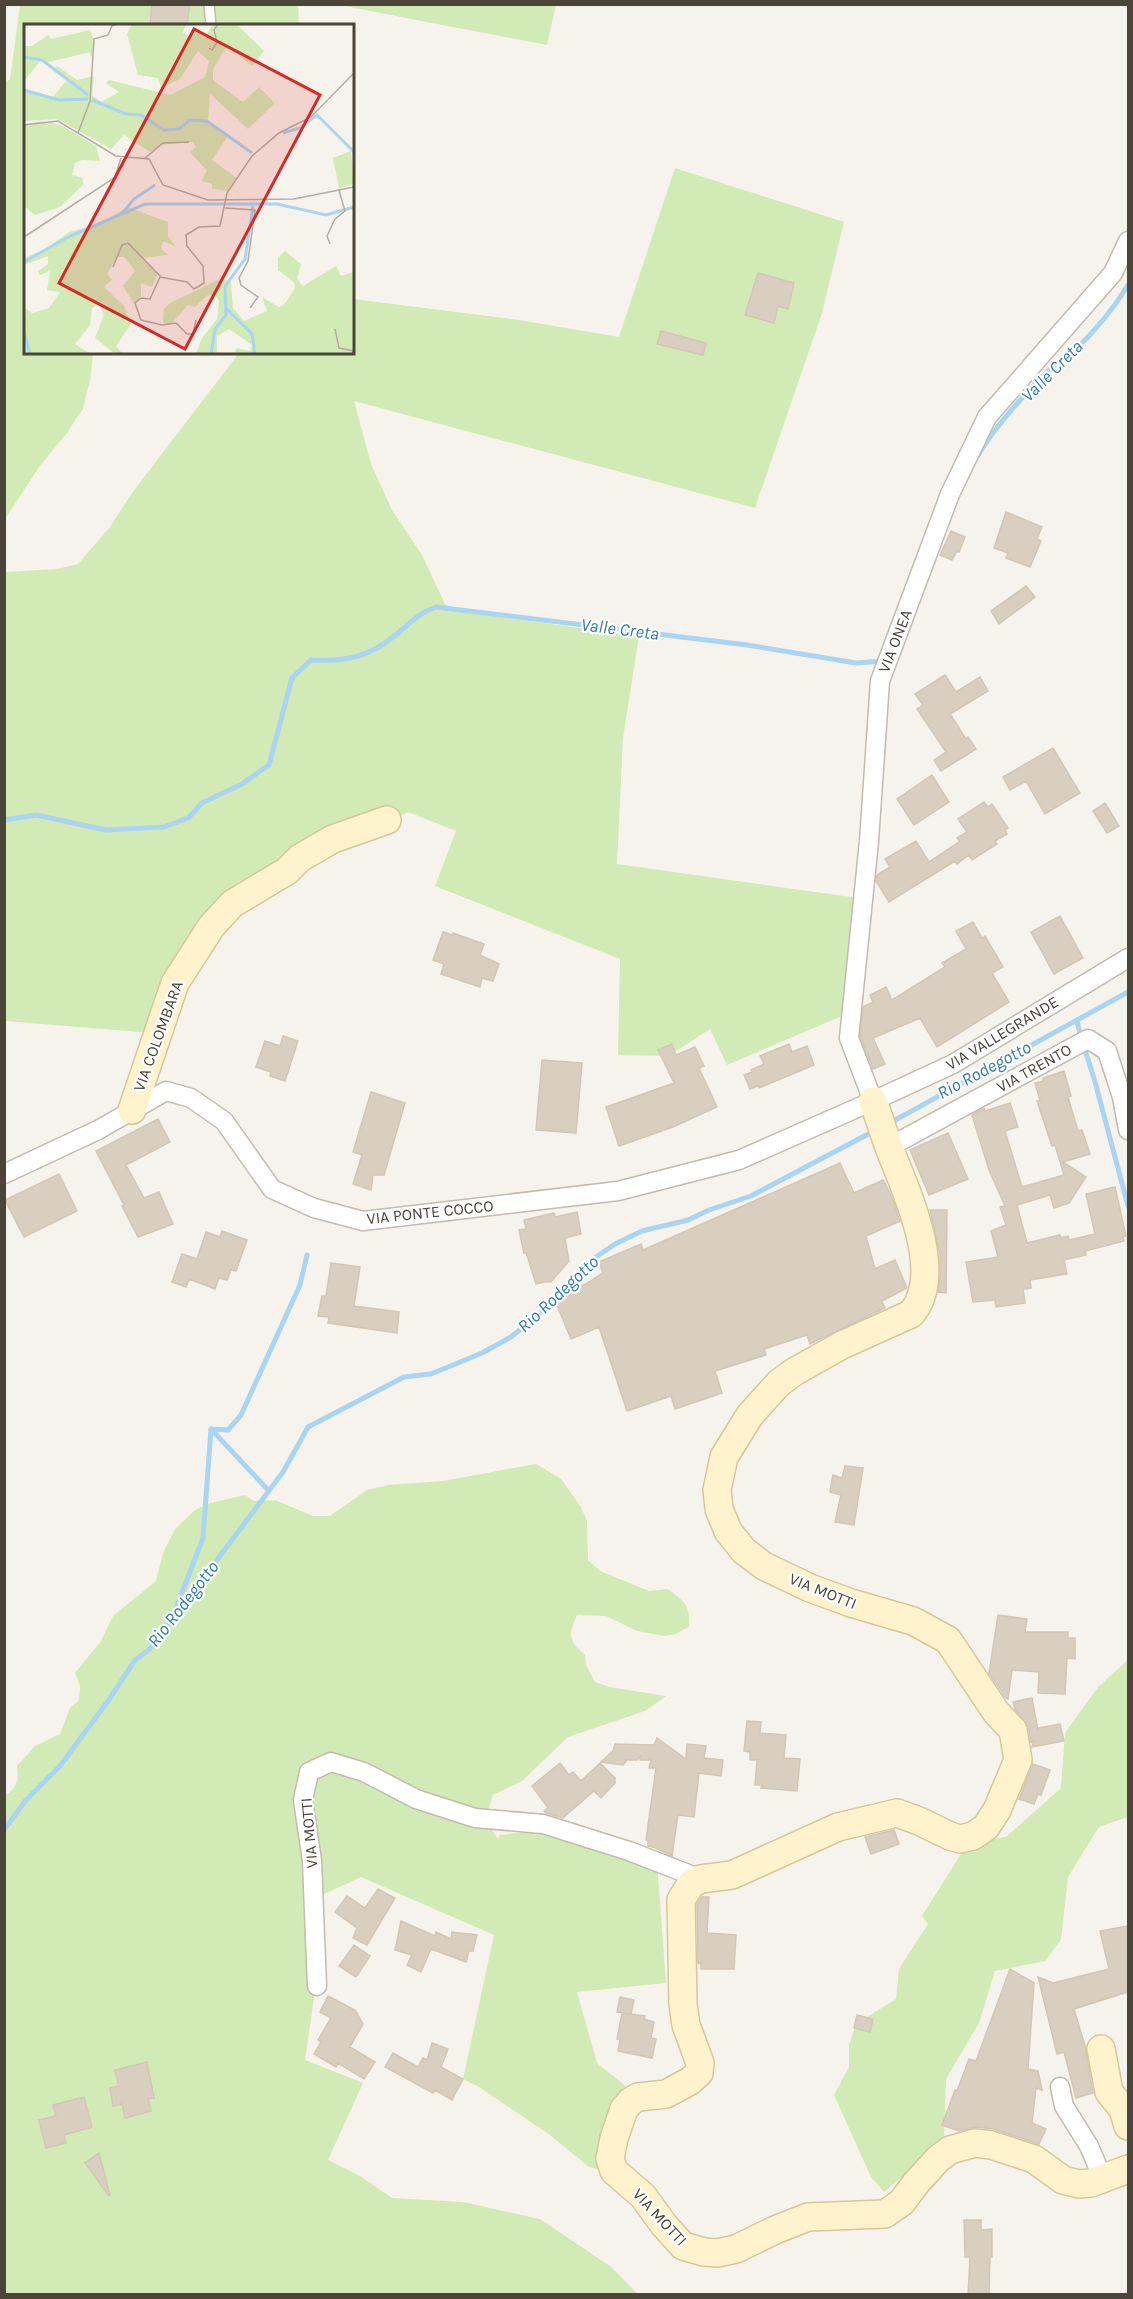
<svg xmlns="http://www.w3.org/2000/svg" width="1133" height="2299" font-family="Karla,sans-serif">
<rect width="100%" height="100%" fill="#f6f3ec"/>
<path fill="#d2eab5" d="M20 5H298L299 25 26 26V352L93 353 90 380 83 409 66 434 39 467 5 519 4 81 10 80Z
M339 5 556 4V5L547 45Z
M675 168 844 222 822 313 755 508 354 401 371 464 392 510 422 555 445 604 462 612 639 636 623 738 617 864 858 898 844 1015 727 1065 710 1029 668 1056 618 1055 620 959 435 886 456 831 408 812 286 873 202 945 152 1033 5 1021V572L57 569 78 564 110 527 132 493 239 353 352 352 353 299 513 319 619 337Z
M536 1464 561 1479 581 1507 587 1521 588 1560 600 1571 649 1591 668 1589C684 1601 691 1606 689 1627L675 1634 665 1636 637 1631 606 1616 577 1615C568 1636 568 1640 585 1655L586 1665 595 1682 609 1687 666 1696 645 1711 568 1737 522 1781 493 1795 485 1820 498 1839 499 1835 570 1828 657 1862 666 1983 577 1992 597 2063 626 2086C601 2107 603 2142 607 2171L589 2167 550 2135 479 2087 463 2079 494 1935 361 1877 309 1901 316 1985 305 2060 363 2083 328 2160 360 2176 392 2198 463 2202 540 2219 610 2266 638 2294H5L4 1796C17 1789 19 1780 17 1766L35 1746 60 1734 70 1708 79 1700 80 1686 75 1673 101 1641 113 1616 156 1581 163 1553 175 1529 195 1510 207 1504 245 1495 254 1501 275 1500 313 1516H330L367 1490 388 1485 443 1481Z
M1128 1660V1817L1099 1827 1068 1877 1061 1940 1045 1961 995 1971 979 2023 946 2079 943 2170 899 2179 884 2192 871 2177 834 2095 849 2067V2045L856 2024 896 1999 899 1969 928 1924 922 1916 968 1843 1006 1837 1061 1788 1065 1733 1098 1687Z"/>
<g fill="none" stroke-linecap="round" stroke-linejoin="round">
<path stroke="#a9d4f2" stroke-width="5" d="M977 457C995 426 1022 397 1047 372 1055 364 1065 360 1073 352 1094 332 1113 310 1128 285
M4 820 36 815 106 830 164 827 188 818 202 803 242 784 269 765 292 678 311 660C347 662 370 657 398 633 411 622 419 613 436 607L747 645 856 663 883 661
M1077 1021C1082 1046 1092 1068 1098 1093 1108 1131 1118 1168 1128 1206
M888 1124 1128 992
M211 1429 228 1430 241 1415 300 1285 307 1255
M211 1429 268 1490
M175 1611 203 1538 211 1429
M4 1830 26 1800 60 1766 108 1701 135 1660 150 1649 283 1472 308 1427 404 1377 431 1374 482 1353 511 1337 561 1296 583 1266 615 1244 642 1231 688 1220 709 1210 751 1196 874 1131"/>
</g>
<path fill="#d8cfc1" stroke="#d3c7b4" stroke-width="1.5" d="M152 4H190L187 26H150Z
M758 273 794 283 788 309 778 306 774 323 745 315Z
M661 331 706 343 703 355 657 344Z
M1006 512 1042 527 1037 539 1041 541 1030 567 1006 558 1008 553 994 548Z
M951 531 965 537 959 552 957 551 952 560 940 555Z
M1026 586 1035 597 999 624 991 611Z
M945 675 956 692 980 677 988 691 950 714 966 739 968 737 976 749 941 771 934 760 946 752 917 709 923 705 915 694Z
M1053 748 1080 793 1045 814 1026 781 1010 790 1003 777Z
M932 775 949 802 914 825 897 799Z
M984 802 988 807 992 804 1008 828 1005 830 1007 834 995 841 997 844 972 860 969 855 957 864 955 861 889 902 876 881 877 875 890 867 885 859 916 841 929 862 960 841 957 838 967 832 958 819Z
M1105 803 1119 826 1107 833 1093 811Z
M1060 916 1083 958 1054 974 1031 932Z
M973 922 982 938 985 936 1003 967 992 973 1009 1002 937 1047 920 1018 873 1038 885 1064 873 1069 860 1036 863 1007 873 1002 870 995 886 987 892 1000 945 967 942 963 966 949 956 931Z
M443 932 453 935V933L484 944 480 955 499 964 493 981 482 978 480 987 441 974 444 964 433 960Z
M283 1036 298 1041 285 1081 270 1076 271 1072 256 1067 265 1041 280 1046Z
M672 1044 676 1055 695 1047 704 1066 699 1068 717 1107 673 1127 619 1146 606 1107 674 1083 658 1050Z
M789 1044 792 1052 807 1046 814 1065 759 1088 758 1086 750 1089 744 1075 752 1072 751 1070 764 1064 760 1056Z
M542 1060 582 1063 576 1133 536 1130Z
M1064 1071 1071 1096 1068 1097 1078 1131 1082 1130 1090 1154 1063 1162 1086 1177 1069 1203 1054 1208 1050 1195 1017 1205 1027 1243 1060 1235 1061 1238 1068 1236 1069 1240 1095 1234 1086 1194 1115 1187 1126 1236 1123 1237 1124 1241 1085 1251 1086 1255 1064 1260 1067 1274 1030 1280 1031 1288 1023 1289 1025 1303 996 1307 995 1300 973 1302 966 1262 998 1257 991 1231 1006 1225 1000 1207 1005 1206 989 1170 972 1115 984 1108 985 1111 1010 1103 1018 1127 1005 1131 1022 1187 1064 1175 1055 1145 1052 1146 1037 1101 1040 1100 1035 1083 1043 1081V1078Z
M371 1092 405 1103 384 1175H373L371 1190 353 1184 362 1155 353 1152Z
M158 1119 170 1142 126 1165 144 1198 159 1192 173 1224 138 1237 122 1206 124 1205 96 1151Z
M948 1133 968 1179 929 1195 910 1150Z
M840 1163 854 1193 883 1180 890 1193 896 1209 894 1210H896L900 1221 866 1236 875 1269 895 1260 907 1288 882 1301 885 1308 810 1344 807 1335 764 1349 766 1355 715 1371 722 1393 675 1409 671 1396 627 1411 599 1327 571 1339 554 1298 586 1284 603 1273 599 1262 641 1244 643 1250Z
M59 1174 77 1211 24 1237 5 1200Z
M930 1210H947L946 1293 938 1292 940 1277V1255Z
M577 1212 581 1234 565 1238 569 1261 551 1282H544L536 1284 526 1252 524 1253 519 1230 526 1229 524 1220 554 1213 555 1217Z
M222 1231 247 1240 236 1271 231 1270 227 1280 219 1278 215 1289 189 1279 186 1287 172 1282 182 1254 197 1259 206 1232 220 1237Z
M331 1263 360 1267 354 1306 399 1312 397 1333 328 1323 329 1317 318 1316 322 1296H326Z
M845 1466 863 1468 854 1525 835 1522 841 1495 830 1492 833 1475 842 1478Z
M998 1615 1027 1619 1025 1632H1068V1638H1075V1659L1067 1658 1065 1694 1038 1693 1039 1672 1012 1670 1008 1699 1006 1698 989 1673Z
M1032 1698 1038 1731 1039 1728 1060 1724 1064 1741 1032 1747 1034 1741 1031 1742 1028 1727 1015 1709 1013 1702Z
M747 1721 761 1722 760 1733 786 1735 784 1758 800 1759 797 1791 761 1788 762 1785H755L757 1760H750V1752L744 1751Z
M657 1738 686 1759 687 1744 706 1746 704 1758 723 1760 721 1776 699 1773 694 1817 678 1815 672 1856 656 1848 648 1846V1840H646L656 1768H649L651 1760H640L641 1756 637 1760H627L623 1765 601 1762 613 1751 615 1744 654 1745Z
M560 1763 569 1775 573 1772 581 1781 600 1763 615 1778V1783L601 1798 594 1791 563 1818 546 1813 544 1811 548 1808 532 1786Z
M1033 1764 1050 1770 1041 1795 1038 1794 1034 1804 1019 1799Z
M894 1830 899 1844 871 1854 865 1837Z
M378 1889 395 1898 367 1945 353 1938 357 1928 335 1912 347 1896 365 1908Z
M702 1897H709L707 1933 736 1935 734 1969H701V1964L698 1963 697 1904Z
M401 1921 435 1936 436 1932 451 1939 452 1932 477 1935 473 1951H469L466 1962 431 1949 421 1972 407 1965 412 1955 395 1950Z
M1128 1926V1992L1074 2009 1085 2046 1093 2093 1076 2098 1064 2052 1057 2054 1038 1977 1053 1983 1109 1969 1100 1931Z
M354 1945 370 1956 356 1977 339 1966Z
M1010 1969 1034 1983 1028 2069 1038 2071 1042 2090 1036 2088 1032 2123 1046 2129 1039 2144 993 2129 976 2127 959 2131 942 2125 955 2090 957 2091 969 2059 976 2061Z
M328 1996 355 2010 363 2024 350 2047 375 2062 364 2079 338 2063 336 2067 314 2054 321 2042 318 2040 331 2018 320 2012Z
M620 1997 634 2000 631 2014 617 2012Z
M622 2013 645 2016 644 2019 654 2022 651 2038 656 2039 652 2058 618 2051 620 2040 617 2039Z
M857 2015 873 2019 870 2032 854 2028Z
M432 2043 448 2049 441 2067 463 2079 452 2100 435 2090 433 2093 385 2067 393 2053 418 2067 423 2058 427 2060Z
M147 2062 154 2098 148 2099 151 2111 125 2118 122 2104 113 2106 110 2088 119 2086 115 2070Z
M84 2097 92 2127 64 2135 66 2143 46 2148 39 2120 56 2116 53 2105Z
M99 2153 110 2195 109 2196 85 2163Z
M964 2220H981V2230L992 2229V2257H990L989 2295H968L970 2257H965Z"/>
<g fill="none" stroke-linecap="round" stroke-linejoin="round">
<g stroke="#c2bbae" stroke-width="12">
<path id="lane" d="M209 4 211 26"/>
</g>
<g stroke="#c2bbae" stroke-width="21">
<path id="street" d="M873 1101 849 1038 869 841 880 681 950 494 987 417 1113 273 1128 241
M889 1147 1088 1039 1107 1051 1122 1097 1128 1130
M4 1174 98 1130 166 1091 191 1098 224 1121 272 1189 314 1208 363 1221 618 1191 739 1160 873 1101 953 1064 1128 958
M317 1986 312 1861 303 1800 309 1772 331 1762 364 1772 416 1799 475 1818 543 1824 629 1851 701 1879
M1060 2087 1064 2106 1089 2146 1103 2179"/>
</g>
<g stroke="#d6c79b" stroke-width="30">
<path id="secondary" d="M873 1101C879 1117 884 1134 890 1150 906 1191 946 1275 911 1314L842 1345 794 1372 779 1383 750 1415 724 1457 717 1490 719 1509 728 1531 744 1551 764 1566 810 1588 851 1603 913 1621 948 1640 996 1712 1013 1730 1018 1760 997 1810 986 1827 973 1836 960 1839 950 1836 919 1821 897 1813 838 1827 732 1875 701 1879 691 1884 681 1900 683 2004 686 2025 700 2063 699 2073 690 2081 666 2094 638 2097 631 2101 624 2109 614 2138 610 2159 614 2171 643 2196 664 2225 683 2246 704 2252 717 2253 736 2249 775 2230 808 2217 885 2214 902 2202 916 2183 938 2159 950 2150 975 2143 991 2145 1034 2159 1063 2180 1079 2184 1091 2183 1128 2169
M132 1110 175 983 211 927 232 904 287 871 300 858 333 839 387 820
M1101 2049 1109 2092 1123 2109 1128 2126"/>
</g>
<use href="#lane" stroke="#fff" stroke-width="9"/>
<use href="#street" stroke="#fff" stroke-width="18"/>
<use href="#secondary" stroke="#fff3cd" stroke-width="27"/>
</g>
<g text-anchor="middle" dominant-baseline="central" stroke-width="4.5" stroke-linejoin="round" paint-order="stroke">
<g font-size="16" fill="#4b4439" stroke="#fff">
<text transform="translate(895 641) rotate(-69)">VIA ONEA</text>
<text transform="translate(1002 1033) rotate(-31)">VIA VALLEGRANDE</text>
<text transform="translate(158 1036) rotate(-70)">VIA COLOMBARA</text>
<text transform="translate(1034 1068) rotate(-29)">VIA TRENTO</text>
<text transform="translate(430 1212) rotate(-6)">VIA PONTE COCCO</text>
<text transform="translate(823 1591) rotate(22)">VIA MOTTI</text>
<text transform="translate(309 1833) rotate(-95)">VIA MOTTI</text>
<text transform="translate(660 2217) rotate(47)">VIA MOTTI</text>
</g>
<g font-size="18" font-style="italic" fill="#2e7ab2" stroke="#fff">
<text transform="translate(1052 371) rotate(-45)">Valle Creta</text>
<text transform="translate(620 629) rotate(7)">Valle Creta</text>
<text transform="translate(984 1070) rotate(-28)">Rio Rodegotto</text>
<text transform="translate(558 1294) rotate(-43)">Rio Rodegotto</text>
<text transform="translate(183 1604) rotate(-52)">Rio Rodegotto</text>
</g>
</g>
<g transform="translate(24 24)">
<rect width="330" height="330" fill="#f6f3ec"/>
<path d="M108 0H163L158 9 167 14 173 5 183 10 189 0H212L240 27 228 42 203 22 189 45V56L219 78 235 63 251 79 224 105 186 70 184 98 204 112 188 136 213 154 205 167 188 165V160L177 157 183 147 166 128 172 123 168 118 137 121 126 128 100 111 87 125 33 95 0 97V66L29 73 43 56 29 47 33 42 53 56 70 52 68 71 77 78 95 68 82 59 85 56 146 71 181 53 185 37 174 27 156 55 137 64 134 54 114 51 103 10ZM66 6 71 20 67 34 66 28 21 39 17 36 0 57V22H8L24 11 27 15ZM18 97 37 101 72 122 76 137 58 136 51 139 48 151 59 154V161L36 183 11 191 0 182V100ZM327 127 330 160 315 164 309 134ZM103 183 144 198V212L152 223 139 217 137 225 144 231 117 234 134 249 128 263 117 259V272L110 280 99 262 111 247 100 233H93L83 250 88 256 80 263 100 282 107 300 92 322 99 330H91L71 314 80 291 75 280 68 284 66 301 51 320 67 330H0L1 284 8 289 25 284 36 268 23 266 26 247 16 251 14 247 24 240V232L0 241V234L20 226 45 208 75 200ZM261 227 277 240 273 254 279 262 312 242 317 252 330 248V330H210L213 324 226 327 228 321 205 305 193 312V330H172L178 314 193 295 195 277 192 272 184 271 171 283 164 281 147 300 139 299 140 285 146 279 198 254 207 258 209 284 220 297 243 287 238 273 255 283 260 281 271 264 270 258 254 246V234Z" fill="#d2eab5"/>
<path fill="none" stroke="#a9d4f2" stroke-width="3" d="M0 33 18 36 64 71M0 66 35 76 64 75M68 76 102 90 117 91 140 106 155 105 166 96 183 97 228 129M259 109 276 104 293 91 330 128M97 191 110 175 131 161M0 238 44 213 121 180H253L302 191 330 183M203 285 228 310 231 330M0 308 6 330M187 330 191 305 202 291 201 262 221 235 229 182"/>
<path fill="none" stroke="#b2ada4" stroke-width="1.5" d="M185 24 188 26 193 18 190 6 194 0M0 101 34 97 92 132 125 135 139 161 184 176 270 175 330 163M54 109 66 77 70 15 84 11 88 2 94 0M120 135 139 119 165 118M201 184 231 186 224 237 215 254 217 261 234 273 226 284M0 213 84 158 91 153 97 134M306 220 303 212 311 195 321 187 315 166M89 243 98 221 104 219 137 253M172 296 169 310H163L152 299 138 301 117 296 111 279 117 274 126 275 136 253 163 258 170 265 180 259 179 242 163 222 162 211 175 203 196 202 203 169 228 132 255 109 287 93 330 49M311 305 315 324 330 327"/>
<path fill="#d62828" fill-opacity="0.15" stroke="#d62828" stroke-width="3" d="M170 5 296 71 161 325 35 259Z"/>
<rect width="330" height="330" fill="none" stroke="#4b4439" stroke-width="3"/>
</g>
<rect width="1133" height="2299" fill="none" stroke="#4b4439" stroke-width="12"/>
</svg>
